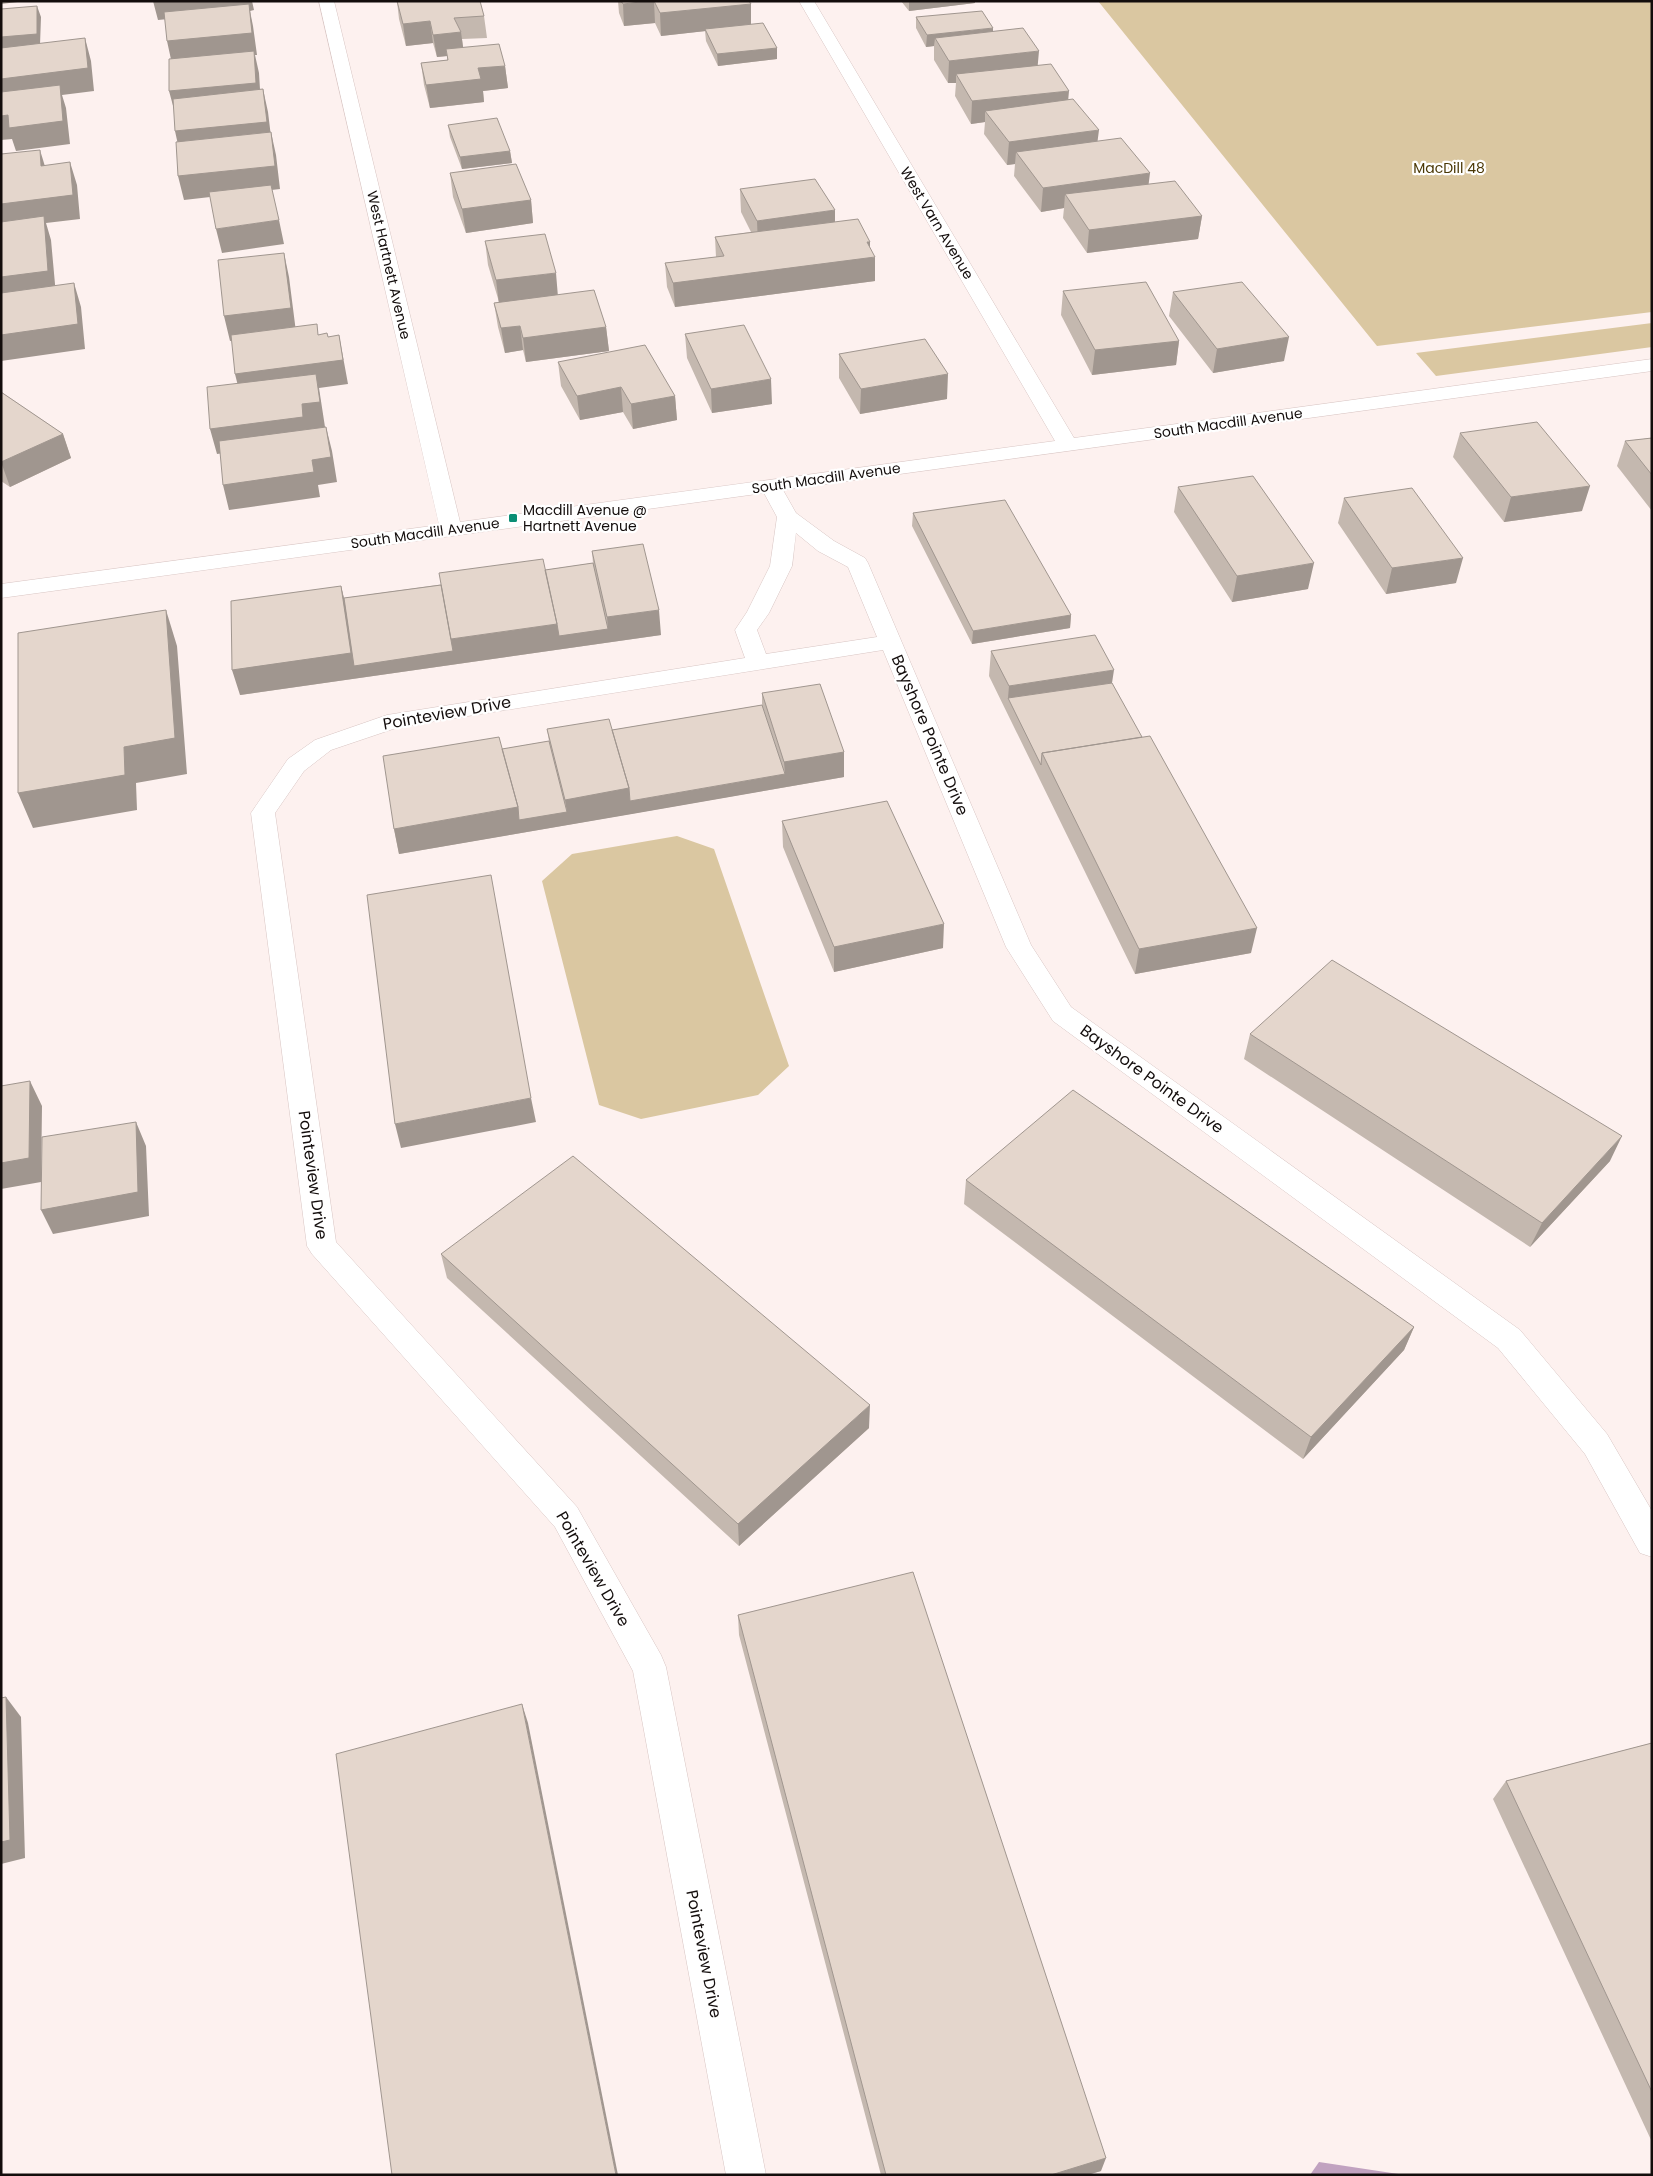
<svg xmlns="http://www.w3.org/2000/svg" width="1653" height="2176" font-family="Poppins,sans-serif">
<rect width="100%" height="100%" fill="#fdf1ef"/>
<path fill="#dac7a1" d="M1098 1H1652V312L1377 346Z
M1652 323V347L1436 376 1416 353Z
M677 836 714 849 789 1066 758 1095 641 1119 599 1105 542 881 572 854Z"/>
<path fill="#c1a2c0" d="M1319 2162 1405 2175H1310Z"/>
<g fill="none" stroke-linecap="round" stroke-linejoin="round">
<g stroke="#d8c5c3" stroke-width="1">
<path id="minor" d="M319 1H334L460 522 1055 441 799 1H814L1074 438 1652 359V371L783 490 796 513 834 541 865 558 868 563 1031 945 1071 1007 1520 1330 1607 1434 1652 1511V1557L1640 1553 1585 1454 1498 1348 1053 1021 1006 947 883 650 399 727 331 750 304 771 275 813 336 1242 577 1507 661 1655 666 1667 766 2175H726L633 1671 555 1527 312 1254 307 1246 251 813 288 759 315 740 387 715 745 658 735 630 747 612 770 566 777 517 764 493 1 598V584L439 525ZM796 533 818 551 848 567 877 637 766 654 757 630 769 613 792 566Z"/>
</g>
<use href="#minor" fill="#fff" fill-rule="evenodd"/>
</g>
<path fill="#c4b8af" d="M397 1H481L480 2 484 16 487 38 462 39 463 48 505 66 508 88 483 91 484 102 430 108 424 85 421 63 447 60V56L437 57 433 43 406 46 399 19Z
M618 1H749L751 4V25L777 48V59L718 66 706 41 705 31 661 36 655 23 624 26 619 13Z
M901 1H975V3L909 11Z
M916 17 1038 65 1068 100 1097 142 1148 184 1202 216 1198 239 1087 253 1063 218 1064 208 1041 212 1014 176 1015 164 1007 165 984 134 985 122 971 124 955 96 956 83H948L934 60V46L926 47 916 28Z
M448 125 510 151 512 163 462 169 450 137Z
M450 173 531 200 533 223 466 233 453 197Z
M740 189 835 222 870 248 875 281 675 307 667 287 665 263 716 257 715 237 751 232 741 212Z
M485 241 558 295 606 327 609 351 526 362 523 350 505 353 498 327 494 303 499 302 488 265Z
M1063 291 1179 341 1176 365 1092 375 1061 315Z
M1173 292 1284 361 1213 373 1169 316Z
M685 334 772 404 712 413 687 358Z
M839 354 947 399 860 414 839 378Z
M558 362 675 396 677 420 633 429 623 412 580 420 561 386Z
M1 392 63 434 71 458 10 487 1 481Z
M1460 433 1582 511 1504 522 1453 457Z
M1652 438V511L1617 466 1625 441Z
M1178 487 1308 589 1232 602 1174 512Z
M1344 498 1456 583 1386 594 1338 523Z
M913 513 1071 615 1070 628 972 644 912 526Z
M592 551 661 635 240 695 341 586 344 598 545 570 593 563Z
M991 651 1112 683 1251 953 1135 974 989 676Z
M762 693 844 752V777L399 854 394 829 502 749 549 741 547 729 612 730 762 705Z
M782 821 943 948 834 972 783 847Z
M1250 1034 1610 1161 1530 1247 1244 1059Z
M966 1180 1414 1327 1404 1350 1303 1459 964 1204Z
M441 1254 869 1428 739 1546 447 1278Z
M738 1615 1101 2171 1087 2175H881L739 1635Z
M1652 1743V2142L1493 1799 1506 1781Z"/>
<path fill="#a0968f" d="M1 1H26L1 4Z
M153 1H252L254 10 250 11 253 26 257 55H255L259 73 261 106 175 113 169 91 172 64 167 41 250 11 158 20Z
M649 1H654L655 23 624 26 623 4Z
M909 1H975V3L909 11Z
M751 4V26L661 36 660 13Z
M37 6 41 17 40 45 1 49V37Z
M430 21 433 43 406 46 403 24Z
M993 28V40L935 38 934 46 926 47 927 35Z
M461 32 464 54 446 49 447 56 437 57 433 35Z
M85 38 91 61 94 91 62 95 66 108 70 144 16 151 12 139 1 140V116L6 102 1 88V79Z
M777 48V59L718 66 717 54Z
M1039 51 1037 73 956 74V83H948L949 61Z
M505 66 508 88 483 91 484 102 430 108 426 85 478 68Z
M263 89 268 112 272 145 180 154 175 131Z
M1069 91 1067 113 985 111V122L971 124 972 101Z
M1099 130 1096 153 1016 152 1015 164 1007 165 1009 142Z
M271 132 276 155 280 189 184 200 178 176Z
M40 150 47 173 41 166Z
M510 151 512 163 462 169 460 157Z
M70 162 77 185 80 219 46 223 51 240 56 295 1 303V204Z
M1150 173 1147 197 1065 194 1064 208 1041 212 1043 188Z
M531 200 533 223 466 233 462 209Z
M835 210V234L758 245 757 221Z
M1202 216 1198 239 1087 253 1089 230Z
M279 220 284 244 222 253 216 229Z
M867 242H870V258L875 257V281L675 307 673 283Z
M284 253 289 277 296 332 230 341 224 316Z
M556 273 558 297 499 304 496 280Z
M74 283 81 307 85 349 1 361V335Z
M520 326 523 350 505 353 501 328Z
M606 327 609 351 526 362 523 338Z
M339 335 348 384 319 388 325 427 309 441 217 454 210 429 241 398 235 374Z
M1289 337 1284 361 1213 373 1217 349Z
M1179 341 1176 365 1092 375 1095 350Z
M948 374 947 399 860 414 861 389Z
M771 379 772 404 712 413 711 389Z
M621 387 623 412 580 420 577 396Z
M675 396 677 420 633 429 631 404Z
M326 427 332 451 337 482 318 485 320 497 229 510 223 485 312 460Z
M63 434 71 458 10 487 1 462Z
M1590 486 1582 511 1504 522 1511 497Z
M1463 558 1456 583 1386 594 1392 568Z
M1314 563 1308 589 1232 602 1237 576Z
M341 586 347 611 451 639 557 624 608 629 607 617 659 610 661 635 240 695 232 670Z
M166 610 177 646 187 774 136 783 137 810 33 828 18 793 124 747Z
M1071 615 1070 628 972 644 973 631Z
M1114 670 1110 696 1008 698 1009 686Z
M844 752V777L632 814 630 801 785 774 784 762Z
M629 788 632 814 399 854 394 829 518 807 567 812 565 800Z
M944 924 943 948 834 972V947Z
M1257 928 1251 953 1135 974 1139 949Z
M30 1081 42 1106 41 1182 1 1189V1163Z
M531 1098 536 1122 401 1148 395 1124Z
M136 1122 146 1146 149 1216 53 1234 41 1210Z
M1622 1136 1610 1161 1530 1247 1542 1223Z
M1414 1327 1404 1350 1303 1459 1311 1437Z
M870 1405 869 1428 739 1546 738 1524Z
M6 1697 21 1717 25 1858 1 1864Z
M522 1704 528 1723 618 2175H616Z
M1106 2158 1101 2171 1087 2175H1051Z"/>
<path fill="#e4d6cc" stroke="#a0968f" d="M397 1H480L484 16 454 18 461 32 433 35 430 21 403 24Z
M621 1H649L623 4Z
M654 1H749L751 4 660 13Z
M249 4 252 33 167 41 164 12Z
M37 6V34L1 37V9Z
M982 11 993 28 927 35 916 17Z
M763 23 777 48 717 54 705 29Z
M1023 28 1039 51 949 61 935 38Z
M85 38 88 68 1 79V48Z
M499 44 505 66 478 68 481 79 426 85 421 63 448 60 446 49Z
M254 51 256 83 169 91V59Z
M1051 64 1069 91 972 101 956 74Z
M60 85 63 121 9 128 8 115 1 116V92Z
M263 89 267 122 175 131 173 99Z
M1073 99 1099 130 1009 142 985 111Z
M497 118 510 151 460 157 448 125Z
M271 132 275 166 178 176 176 142Z
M1121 138 1150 173 1043 188 1016 152Z
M40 150 41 166 70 162 73 195 1 204V154Z
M516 164 531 200 462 209 450 173Z
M815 179 835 210 757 221 740 189Z
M1175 181 1202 216 1089 230 1065 194Z
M271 185 279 220 216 229 209 192Z
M44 216 48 271 1 277V222Z
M858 219 870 242H867L875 257 673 283 665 263 724 256 715 237Z
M545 234 556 273 496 280 485 241Z
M284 253 291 308 224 316 218 260Z
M1146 282 1179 341 1095 350 1063 291Z
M1242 282 1289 337 1217 349 1173 292Z
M74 283 78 324 1 335V293Z
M594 290 606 327 523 338 520 326 501 328 494 303Z
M317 324 318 335 327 333 328 337 339 335 343 360 235 374 231 335Z
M744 325 771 379 711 389 685 334Z
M925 339 948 374 861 389 839 354Z
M645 345 675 396 631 404 621 387 577 396 558 362Z
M316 374 320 402 302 404 303 417 210 429 207 387Z
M1 392 63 434 1 462Z
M1537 422 1590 486 1511 497 1460 433Z
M326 427 331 457 312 460 314 472 223 485 219 441Z
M1652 438V475L1625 441Z
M1253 476 1314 563 1237 576 1178 487Z
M1412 488 1463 558 1392 568 1344 498Z
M1005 500 1071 615 973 631 913 513Z
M643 544 659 610 607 617 592 551Z
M543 559 557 624 451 639 439 573Z
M593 563 608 629 559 636 557 624 545 570Z
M441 585 453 651 354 666 344 598Z
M341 586 351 653 232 670 231 601Z
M166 610 175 738 124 747 125 775 18 793V633Z
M1095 635 1114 670 1009 686 991 651Z
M1112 683 1142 737 1042 753 1041 765 1008 698Z
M820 684 844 752 784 762 762 693Z
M762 705 785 774 630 801 629 788 612 730Z
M609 719 629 788 565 800 547 729Z
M1150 736 1257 928 1139 949 1042 753Z
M499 737 518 807 394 829 383 756Z
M549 741 567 812 519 820 518 807 502 749Z
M887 801 944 924 834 947 782 821Z
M491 875 531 1098 395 1124 367 895Z
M1332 960 1622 1136 1542 1223 1250 1034Z
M30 1081 29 1158 1 1163V1086Z
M1073 1090 1414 1327 1311 1437 966 1180Z
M136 1122 138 1192 41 1210 42 1137Z
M573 1156 870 1405 738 1524 441 1254Z
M913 1572 1106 2158 1051 2175H886L738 1615Z
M6 1697 10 1840 1 1842V1698Z
M522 1704 616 2175H392L336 1754Z
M1652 1743V2092L1506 1781Z"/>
<rect fill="#0a8e75" stroke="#fff" stroke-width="2" x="508" y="513" width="10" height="10" rx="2.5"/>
<g text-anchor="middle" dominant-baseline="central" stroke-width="4.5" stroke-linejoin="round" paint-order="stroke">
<g font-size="14" fill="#4a3704" stroke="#fff">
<text x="1449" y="168">MacDill 48</text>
</g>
<g font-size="14" fill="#130d0c" stroke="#fff">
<text transform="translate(937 223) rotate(59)">West Varn Avenue</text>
<text transform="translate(389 265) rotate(77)">West Hartnett Avenue</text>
<text transform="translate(1228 423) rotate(-8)">South Macdill Avenue</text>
<text transform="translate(826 478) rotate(-8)">South Macdill Avenue</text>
<text transform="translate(425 533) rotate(-8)">South Macdill Avenue</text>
</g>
<g font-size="14" fill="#130d0c" stroke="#fff" text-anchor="start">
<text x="523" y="510">Macdill Avenue @<tspan x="523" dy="16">Hartnett Avenue</tspan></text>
</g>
<g font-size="16" fill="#130d0c" stroke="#fff">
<text transform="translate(447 713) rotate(-10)">Pointeview Drive</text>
<text transform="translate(930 735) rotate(67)">Bayshore Pointe Drive</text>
<text transform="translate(1152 1079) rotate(36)">Bayshore Pointe Drive</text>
<text transform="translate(313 1175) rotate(82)">Pointeview Drive</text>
<text transform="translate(593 1569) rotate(60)">Pointeview Drive</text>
<text transform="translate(704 1954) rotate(79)">Pointeview Drive</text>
</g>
</g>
<rect width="1653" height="2176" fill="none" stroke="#130d0c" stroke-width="5"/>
</svg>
